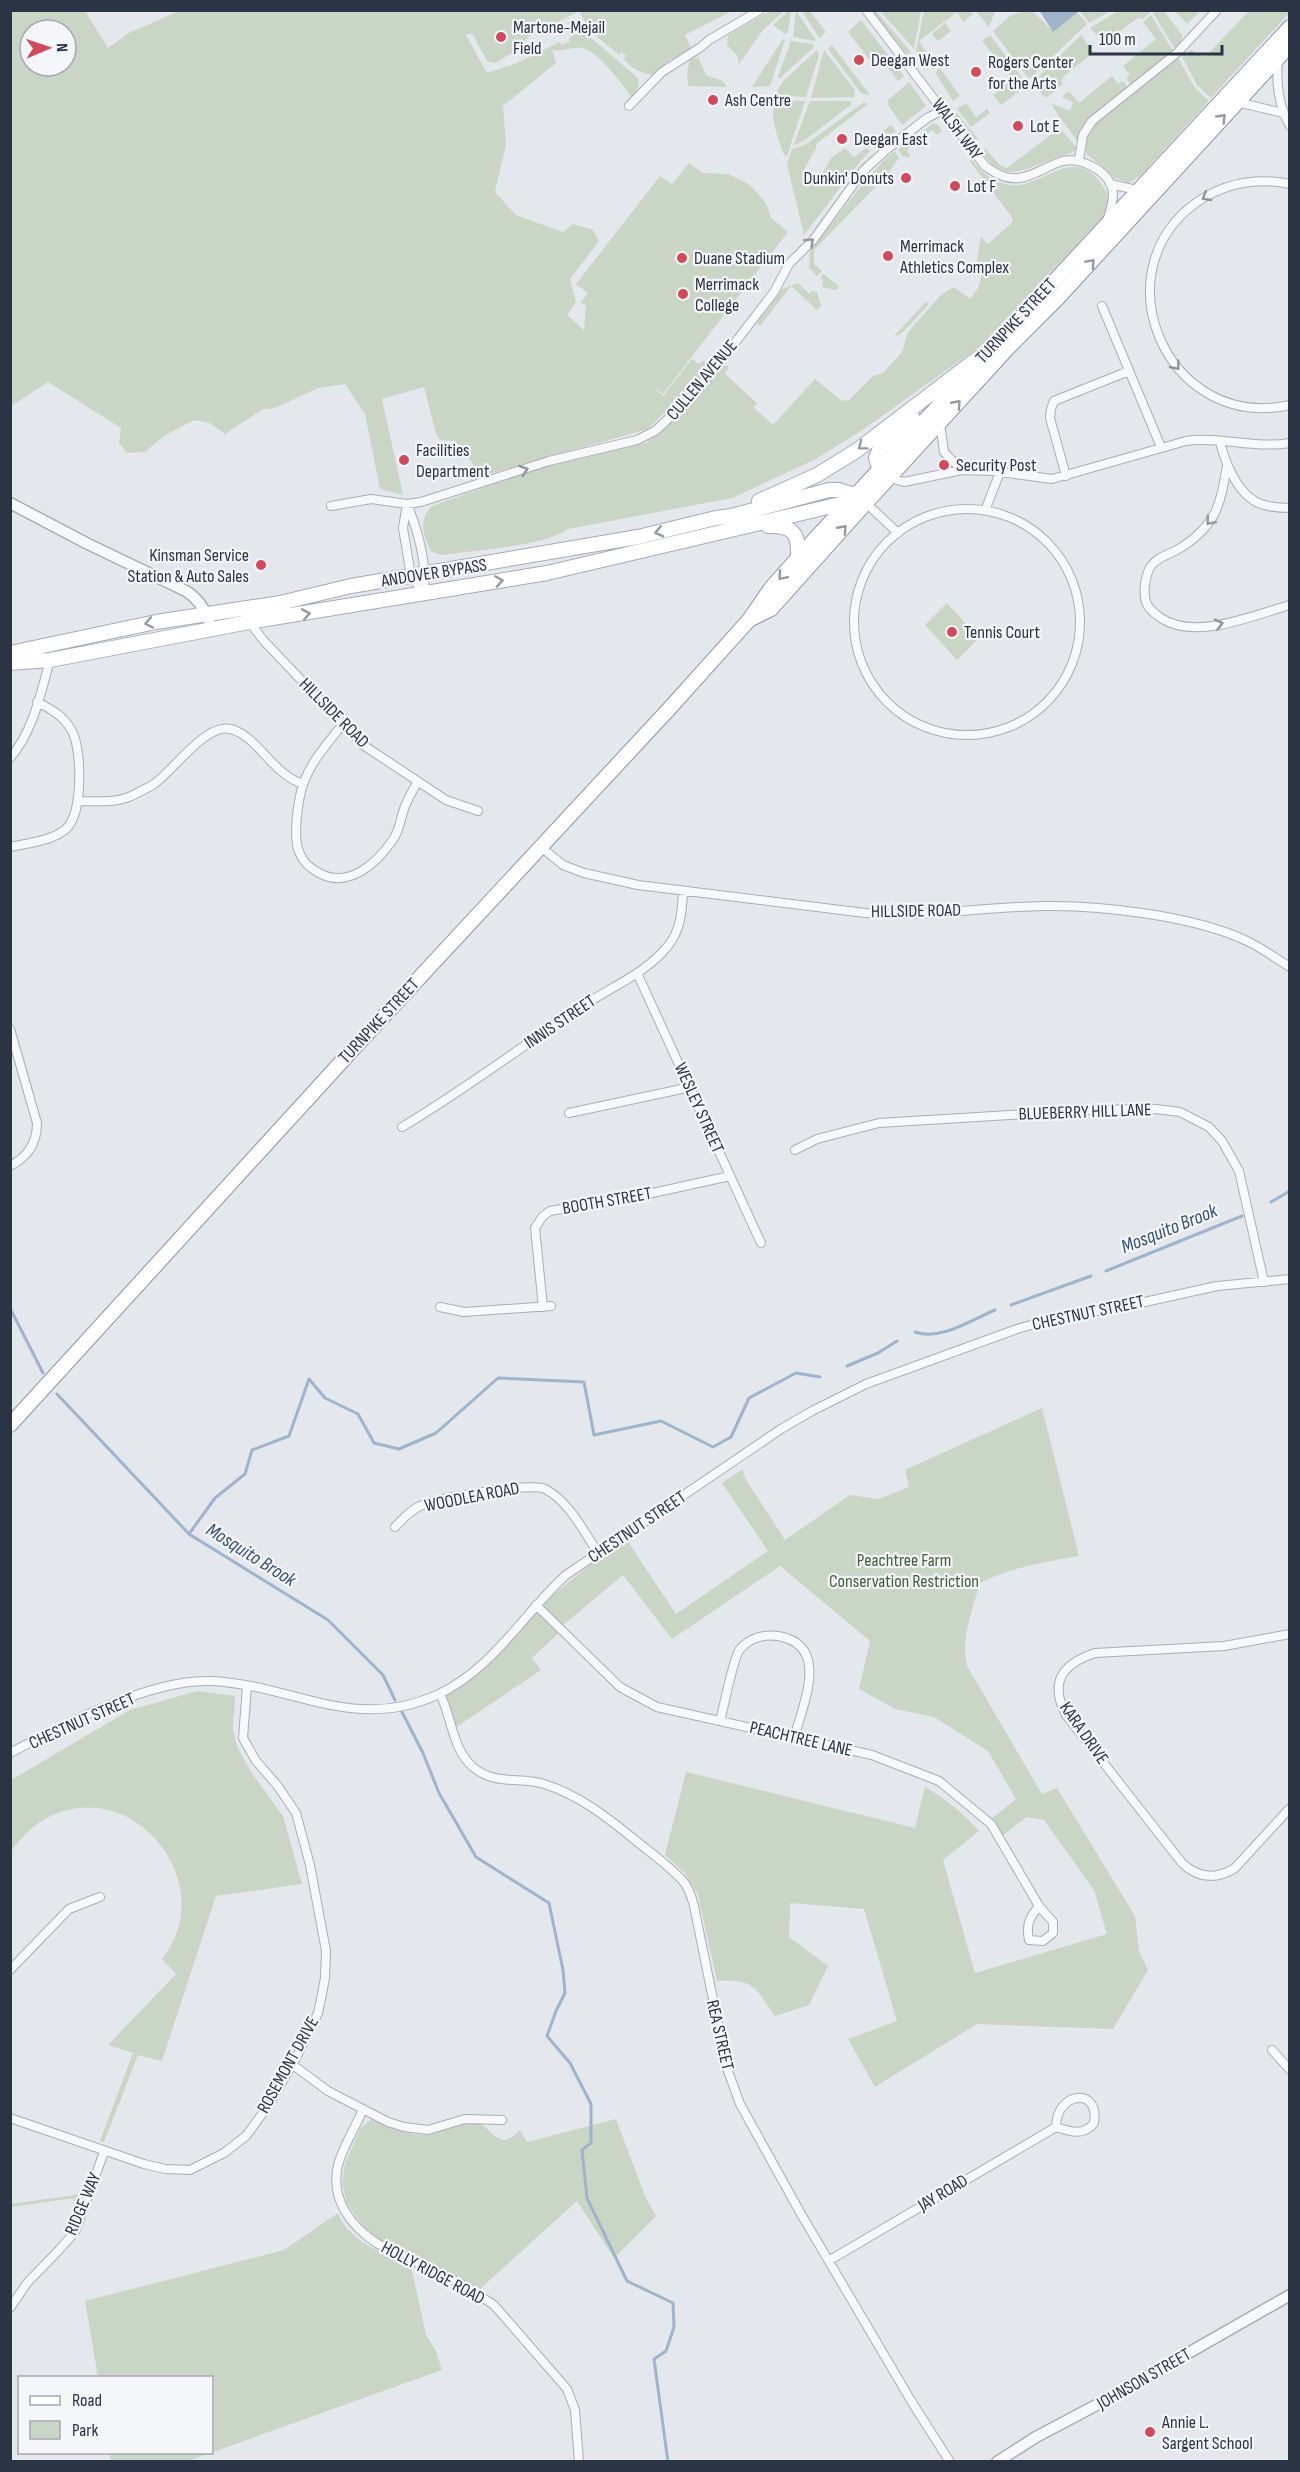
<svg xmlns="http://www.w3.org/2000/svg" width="1300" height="2472" font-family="'Sofia Sans Condensed',sans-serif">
<rect width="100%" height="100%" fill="#e4e7ec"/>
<path fill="#c9d6c5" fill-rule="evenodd" d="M772 10 784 11 763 30 739 64 737 55 727 45 728 35Z
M924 10 970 11 973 14 963 22 957 12 919 41 929 56 926 60 916 51Z
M1120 10 1148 11 1150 12 1143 19 1138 18 1104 43 1090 28Z
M1250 10 1289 11V13L1211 98 1197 85 1181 55 1192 50 1205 57Z
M11 11H85L108 48 129 33 179 11H732L685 35 692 50 669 60 656 76C643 73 632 70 624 59L626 56 622 52 619 55 589 30 579 11 528 37 521 48 495 63 487 61 472 33 466 35 487 73 515 64 560 42 562 45 570 41 569 38 577 33 572 23 565 24 577 19 590 37 638 78 639 85 632 98C623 85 598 50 581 48 571 47 562 52 552 50L556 63 503 106 506 144 495 192 516 215 563 232 573 224 593 230 599 241 570 279 576 302 567 315 584 330 586 306 581 302 588 293 576 284 660 176 672 184 689 163 703 173 728 174 750 185 766 203 771 218 788 232 663 394 653 387 663 396 692 359 699 364 704 360 708 369 648 429 482 476 455 441 440 440 436 434 424 387 382 399 403 495 380 489 365 414 345 384 318 388 275 408 263 409 225 434 210 423 194 420 164 436 145 452 127 453 119 443 121 428 48 382 11 406ZM30 30H66V66H30Z
M788 11H791L788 32 785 34 773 25Z
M796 11 816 40 815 41 793 37Z
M802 11H810L826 32 819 38Z
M872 11H876L910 51V55L904 51Z
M880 11H921L914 49Z
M976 11H995L989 27Z
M1080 11H1110L1089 23Z
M1156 11H1164L1182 35 1181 43 1175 49 1153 13Z
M1175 11H1200L1187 24Z
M1022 12H1033L1053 31 1077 12 1087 24 1029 79 993 31 1010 16Z
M1151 15 1173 51 1131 85 1126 78 1130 75 1123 66 1156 39 1143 22Z
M861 20 904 76 898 81 880 57 872 63 848 32Z
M945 23 951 31 938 41 932 34Z
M990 35 1026 83 1025 87 1001 105 993 95 1011 81 1009 78 1011 76 982 41Z
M1081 35 1093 53 1064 76 1061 81 1063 84 1046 98 1033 85 1034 81Z
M783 39 785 40 770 86 752 87Z
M791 41 812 44 814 47 779 79 778 76Z
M832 45 870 95 861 93 828 49Z
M817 50 819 55 806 97 779 96 777 91 783 81Z
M824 50 855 90 854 97 811 98Z
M698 57 706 75 723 81 727 87 688 86 687 74 690 59Z
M1178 58 1195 88 1209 101 1140 176 1128 183 1113 177 1105 168 1087 155C1082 142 1089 133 1096 123Z
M940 68 960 96 953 101 935 72Z
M1112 76 1118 84 1123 81 1128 88C1109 103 1086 117 1077 141L1052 106 1053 104 1070 111 1073 102 1062 97 1069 91 1079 103Z
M909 82 926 106 902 125 888 105V100Z
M777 100 805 101 787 156 784 155C779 139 767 115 777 100Z
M810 101H850L852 104 805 140 793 146Z
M864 102 868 104 816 144V148L804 170 819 180 831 158 845 148 854 157 866 148 870 151 859 163 804 235 787 164 792 149 805 145Z
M966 103 976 117 987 109 990 113 971 127 957 109Z
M957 113 979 140 971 139 953 115Z
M933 123 938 125 942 131 937 135 932 130 907 150 910 157 902 156 898 149 909 144Z
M891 125 896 131 875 148 867 142Z
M1060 128 1076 147 1075 151C1068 155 1060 156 1052 159 1026 169 1003 184 983 154L985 148 1000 165 1007 168Z
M895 151 899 158 886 176 814 250V264L822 271 817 276 809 268 810 251 857 191 886 158Z
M872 155 873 156 863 165 806 241 862 164Z
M969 160H972C983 173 993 183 1010 185 1042 188 1072 146 1099 181 1106 190 1111 197 1109 210L982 345 861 431 814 460 732 498 568 529C543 547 474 550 441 555L432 552C423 537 418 520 432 506L543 466 602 450 646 443 679 416 724 365 729 367 725 374 757 403 753 407 771 423 774 424 815 379 842 401 849 400 873 376 883 373 902 352 908 332 942 294 954 287 970 299 978 288 983 271 976 266 981 237 988 244 1013 222 1011 216Z
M823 274 839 286 836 290 822 287 823 280 820 277Z
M798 283 809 294 812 291 817 292 821 306 817 310 791 286 760 326 757 323 782 289Z
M926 302 929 304 901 334 894 336Z
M947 603 979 638 957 660 925 625Z
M1042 1408 1079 1556C1046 1562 1010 1567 980 1583 973 1608 960 1640 967 1666L1042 1794 1057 1788 1135 1916 1139 1951 1148 1970 1113 2029 977 2024 875 2087 848 2039 897 2021 864 1909 790 1903 789 1937 828 1966 809 2005 775 2016C754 1987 756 1979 717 1981L698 1895 686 1874 665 1855 686 1772 915 1828 925 1787C946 1799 963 1813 979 1831L943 1860 975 1973 1107 1934 1094 1890 1044 1820 1027 1817 1002 1836 990 1820 1016 1799 988 1751 934 1717 895 1709 859 1689 870 1641 780 1566 672 1639 623 1575 562 1626 540 1605 605 1553 626 1539 676 1614 768 1551 722 1483 743 1469 745 1478 785 1540 850 1495 879 1499 909 1487 905 1470Z
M536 1605 562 1630 532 1658 541 1670 452 1730 440 1694 466 1677Z
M197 1691 235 1696 233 1729 237 1746 251 1772 283 1816 302 1884 216 1896 162 2061 138 2055 104 2142 100 2141 133 2053 108 2045 176 1974 162 1959C224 1881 127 1767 40 1822 28 1830 20 1840 11 1851V1780L130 1710Z
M616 2119 645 2196 656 2216 614 2258 577 2201 480 2289 380 2240 364 2227 347 2204 342 2183 345 2163 361 2128 370 2120C389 2123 403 2135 423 2135 441 2135 460 2119 477 2123 492 2126 498 2154 520 2130L527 2142Z
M83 2194 75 2217 74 2198 11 2207V2204Z
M338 2213C349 2243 385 2253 411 2266L426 2335 436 2351 442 2370 188 2461H111L110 2453 212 2452V2378L98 2377 85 2301 284 2250Z"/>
<path fill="#9fb4cc" d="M1039 10H1079V11L1053 32Z"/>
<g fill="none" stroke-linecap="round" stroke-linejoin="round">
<path stroke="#9fb4cc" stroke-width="3" d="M1271 1202 1290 1191
M1106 1271 1242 1216
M1011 1305 1091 1276
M10 1308 43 1373
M915 1332C941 1341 971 1320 995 1310
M847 1366 878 1353 897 1341
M57 1394 189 1534 328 1620 383 1675 395 1700
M189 1534 215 1498 245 1474 252 1450 289 1436 309 1379 325 1398 358 1414 374 1443 399 1449 436 1433 498 1378 584 1382 594 1435 661 1421 713 1447 731 1437 749 1398 796 1373 820 1377
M402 1712 423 1753 439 1793 476 1857 549 1903 563 1970 565 1993 556 2011 547 2036 570 2063 591 2104V2143L582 2150 587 2198 627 2281 673 2303 674 2327 666 2351 654 2359 668 2462"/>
<g stroke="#a9aeb7" stroke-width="10">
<path id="minor" d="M866 10 985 166C995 173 1006 180 1019 178 1035 176 1048 165 1063 161 1082 157 1112 172 1113 194 1113 203 1110 212 1107 221
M1278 60C1276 83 1278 105 1290 126
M1237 102 1283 113
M629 106 662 72 701 47 709 40 760 10
M1079 160 1083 135 1092 121 1177 53 1217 10
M1110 184 1137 190
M1290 184C1261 178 1231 182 1205 197 1095 263 1164 433 1290 405
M1102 306 1161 447
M940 423 944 452 962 470
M1220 442C1225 462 1238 496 1261 504 1270 507 1280 508 1290 508
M1227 466C1220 505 1217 524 1182 547 1172 554 1158 556 1151 566 1145 575 1143 592 1146 602 1148 609 1155 614 1161 618 1195 641 1254 615 1290 605
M1066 476 1050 418 1051 409 1054 401 1129 371
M889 478 904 482 962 470 993 471 1052 479 1186 441C1220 436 1255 449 1290 443
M866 503 898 533
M407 504C419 533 427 563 424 593L411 576 403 528Z
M331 506 371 499 407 504 421 502 549 461 637 440 655 431 681 407 714 370 774 292 789 264 814 239 863 171 886 150 927 118 943 110
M986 508 1000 472
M854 622a113 113 0 1 1 226 0a113 113 0 1 1-226 0Z
M247 619 264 641 363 745 446 800 478 811
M342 725C328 743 312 760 304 782 298 798 292 839 300 854 304 863 311 869 319 873 348 889 376 864 392 841 399 832 400 822 403 812 406 801 412 792 417 783
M10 758C33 732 41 692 50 660
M79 801C95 801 114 803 129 797 137 793 146 789 154 784 174 770 206 723 230 729 256 734 273 775 303 784
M10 847C28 843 53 841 67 828 83 812 82 750 72 731 64 716 51 709 37 702
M541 847 563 865 584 873 638 885 865 913C925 917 984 907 1044 906 1101 905 1195 916 1247 941 1262 948 1275 958 1290 967
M637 973 761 1243
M10 1029 37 1123C37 1143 28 1157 10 1166
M569 1113 691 1087
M402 1127C464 1090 521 1047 581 1007 609 988 645 974 667 947 681 931 682 911 683 891
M795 1150 817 1139 879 1123 1092 1110 1156 1109 1180 1112 1209 1127 1222 1141 1239 1171 1264 1282
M440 1307 464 1312 551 1306
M543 1307 535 1228 543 1216 550 1211 648 1194 730 1176
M395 1527C403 1519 409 1511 420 1506 436 1498 531 1482 545 1489 569 1501 584 1532 598 1553
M536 1605 620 1687 657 1707 872 1755 939 1781 991 1824 1039 1906 1053 1922V1933L1043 1941 1029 1940C1026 1925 1029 1918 1039 1906
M1290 1634 1224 1646 1095 1653C1062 1664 1049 1682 1066 1715L1182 1863C1198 1878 1216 1880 1235 1868L1290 1808
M440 1694C452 1717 452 1750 474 1768 495 1785 521 1777 544 1784 583 1796 614 1823 645 1848 658 1858 672 1869 683 1881 689 1888 692 1898 694 1906L727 2068 740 2104 801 2214 913 2404 950 2462
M720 1721C724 1707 733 1658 740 1649 750 1638 764 1634 778 1636 831 1645 803 1704 794 1738
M10 1753C63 1725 150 1679 210 1681 292 1684 352 1733 437 1695 493 1669 523 1614 566 1575L781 1429 812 1411 866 1384 1017 1329 1059 1317 1131 1305 1217 1286 1290 1279
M10 1970 69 1909 100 1897
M1272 2050 1290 2070
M293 2065 328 2091 388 2122 404 2127 428 2130 465 2119 502 2120
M363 2109C356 2127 343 2146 338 2165 330 2199 351 2227 378 2244L463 2285 494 2305 567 2389 575 2410 579 2462
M10 2118 144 2164 165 2169 190 2170 224 2153 246 2136 268 2106 296 2058 318 2013 322 1994 325 1978 326 1951 310 1865 296 1813 277 1785 256 1761 243 1738 247 1686
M830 2260 1056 2127C1071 2132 1084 2136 1094 2123 1100 2086 1056 2092 1056 2127
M10 2308 27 2283 59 2250 75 2232 104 2152"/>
</g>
<g stroke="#a9aeb7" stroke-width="13">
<path id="tertiary" d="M10 503 88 544 186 591C201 601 207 613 212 629
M997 2462 1036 2437 1106 2400 1290 2295"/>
</g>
<g stroke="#a3abb8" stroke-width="16">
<path id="primary" d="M879 468 876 458 880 448 913 418
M759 501 817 475 856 451 978 358
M768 526C793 525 799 533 798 557
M10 653 156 622 280 603 351 586 638 537 716 518 731 516 829 490H838L855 495
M10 663 50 660 249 622 547 573 849 502"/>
</g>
<g stroke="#8b94a3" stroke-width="16">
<path id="trunk" d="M749 620 771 609 866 503 1008 348 1057 299 1290 45
M10 1425 355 1047 669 709 749 620 771 588 813 541 1290 27"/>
</g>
<use href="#minor" stroke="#f7f8fa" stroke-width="8"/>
<use href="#tertiary" stroke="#f7f8fa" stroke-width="10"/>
<use href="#primary" stroke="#fff" stroke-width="14"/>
<use href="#trunk" stroke="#fff" stroke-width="14"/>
</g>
<defs><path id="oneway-chevron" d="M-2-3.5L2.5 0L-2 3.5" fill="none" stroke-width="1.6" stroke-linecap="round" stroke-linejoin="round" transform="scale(1.5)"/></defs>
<g stroke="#959aa2">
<use href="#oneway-chevron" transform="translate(1222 118) rotate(-46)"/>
<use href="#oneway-chevron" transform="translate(1091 263) rotate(-47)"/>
<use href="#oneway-chevron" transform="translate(957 404) rotate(-48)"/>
<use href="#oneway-chevron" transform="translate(862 446) rotate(143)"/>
<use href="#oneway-chevron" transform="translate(843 529) rotate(-48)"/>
<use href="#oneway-chevron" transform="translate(659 532) rotate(167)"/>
<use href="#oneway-chevron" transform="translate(782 576) rotate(131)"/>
<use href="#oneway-chevron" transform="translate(499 581) rotate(-9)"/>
<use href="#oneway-chevron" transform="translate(306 614) rotate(-10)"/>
<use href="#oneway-chevron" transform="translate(149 623) rotate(169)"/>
</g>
<g stroke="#9196a0">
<use href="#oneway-chevron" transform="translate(1206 197) rotate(149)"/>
<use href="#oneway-chevron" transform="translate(810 242) rotate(-44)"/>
<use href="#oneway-chevron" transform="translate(1176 366) rotate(51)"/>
<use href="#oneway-chevron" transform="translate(524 470) rotate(-19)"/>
<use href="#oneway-chevron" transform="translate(1210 521) rotate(129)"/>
<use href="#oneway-chevron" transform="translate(1219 624) rotate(-14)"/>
</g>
<g fill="#d1495b" stroke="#f4f6f9" stroke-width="2">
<circle cx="501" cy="37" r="6"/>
<circle cx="859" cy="60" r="6"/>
<circle cx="976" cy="72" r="6"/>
<circle cx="713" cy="100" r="6"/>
<circle cx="1018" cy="126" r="6"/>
<circle cx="842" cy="139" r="6"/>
<circle cx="906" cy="178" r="6"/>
<circle cx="955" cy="186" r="6"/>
<circle cx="888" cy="256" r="6"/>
<circle cx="682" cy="258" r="6"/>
<circle cx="683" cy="294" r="6"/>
<circle cx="404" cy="460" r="6"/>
<circle cx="944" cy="465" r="6"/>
<circle cx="261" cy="565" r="6"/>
<circle cx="952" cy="632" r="6"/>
<circle cx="1150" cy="2432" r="6"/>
</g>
<g text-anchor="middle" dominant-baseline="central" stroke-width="4.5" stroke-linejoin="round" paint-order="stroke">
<g font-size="18" fill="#2b3445" stroke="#f4f6f9" text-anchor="start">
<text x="513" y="27">Martone-Mejail<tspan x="513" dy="21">Field</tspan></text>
<text x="871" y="60">Deegan West</text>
<text x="988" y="62">Rogers Center<tspan x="988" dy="21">for the Arts</tspan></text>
<text x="725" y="100">Ash Centre</text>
<text x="1030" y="126">Lot E</text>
<text x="854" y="139">Deegan East</text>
<text x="894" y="178" text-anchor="end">Dunkin' Donuts</text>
<text x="967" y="186">Lot F</text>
<text x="900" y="246">Merrimack<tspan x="900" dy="21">Athletics Complex</tspan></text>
<text x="694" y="258">Duane Stadium</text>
<text x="695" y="284">Merrimack<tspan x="695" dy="21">College</tspan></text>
<text x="416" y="450">Facilities<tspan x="416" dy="21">Department</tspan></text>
<text x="956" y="465">Security Post</text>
<text x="249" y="555" text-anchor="end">Kinsman Service<tspan x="249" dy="21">Station &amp; Auto Sales</tspan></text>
<text x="964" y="632">Tennis Court</text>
<text x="1162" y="2422">Annie L.<tspan x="1162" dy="21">Sargent School</tspan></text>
</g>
<g font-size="18" fill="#2b3445" stroke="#f4f6f9">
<text transform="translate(957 129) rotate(53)">WALSH WAY</text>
<text transform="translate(1016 321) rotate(-47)">TURNPIKE STREET</text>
<text transform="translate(702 380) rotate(-50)">CULLEN AVENUE</text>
<text transform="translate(434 573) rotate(-9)">ANDOVER BYPASS</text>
<text transform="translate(334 713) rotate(45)">HILLSIDE ROAD</text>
<text transform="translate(916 911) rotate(-1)">HILLSIDE ROAD</text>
<text transform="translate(379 1021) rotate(-47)">TURNPIKE STREET</text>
<text transform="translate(560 1022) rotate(-34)">INNIS STREET</text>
<text transform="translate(699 1108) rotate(66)">WESLEY STREET</text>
<text transform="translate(1085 1112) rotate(-2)">BLUEBERRY HILL LANE</text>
<text transform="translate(607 1201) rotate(-10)">BOOTH STREET</text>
<text transform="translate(1088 1313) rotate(-12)">CHESTNUT STREET</text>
<text transform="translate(472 1497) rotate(-11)">WOODLEA ROAD</text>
<text transform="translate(637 1527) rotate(-34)">CHESTNUT STREET</text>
<text transform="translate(82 1721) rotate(-24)">CHESTNUT STREET</text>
<text transform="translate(1084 1733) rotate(55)">KARA DRIVE</text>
<text transform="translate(801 1739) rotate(13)">PEACHTREE LANE</text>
<text transform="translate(720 2035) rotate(77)">REA STREET</text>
<text transform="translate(288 2065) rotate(-61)">ROSEMONT DRIVE</text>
<text transform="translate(943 2193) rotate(-31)">JAY ROAD</text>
<text transform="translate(83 2204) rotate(-67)">RIDGE WAY</text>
<text transform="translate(433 2273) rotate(28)">HOLLY RIDGE ROAD</text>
<text transform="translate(1144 2379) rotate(-30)">JOHNSON STREET</text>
</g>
<g font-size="18" fill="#3f6138" stroke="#f4f6f9">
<text x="904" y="1560">Peachtree Farm<tspan x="904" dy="21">Conservation Restriction</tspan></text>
</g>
<g font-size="20" font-style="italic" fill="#34527a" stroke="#f4f6f9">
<text transform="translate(1169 1229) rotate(-22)">Mosquito Brook</text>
<text transform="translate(251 1555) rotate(32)">Mosquito Brook</text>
</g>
</g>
<rect width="1300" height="2472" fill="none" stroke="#2b3445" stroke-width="24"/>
<rect x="18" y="2376" width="195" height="78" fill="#f4f6f9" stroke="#a4a8b1" stroke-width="1.5"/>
<rect x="30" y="2396" width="30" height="9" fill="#ffffff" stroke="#a4a8b1" stroke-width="1.5"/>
<text x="72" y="2406" font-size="18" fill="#2b3445">Road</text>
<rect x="30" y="2421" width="30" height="18" fill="#c9d6c5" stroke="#a4a8b1" stroke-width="1.5"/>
<text x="72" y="2436" font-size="18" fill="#2b3445">Park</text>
<g transform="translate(48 48) rotate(88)"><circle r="28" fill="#f4f6f9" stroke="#a4a8b1" stroke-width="1.5"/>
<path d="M0-4.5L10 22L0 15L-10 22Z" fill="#d1495b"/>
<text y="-9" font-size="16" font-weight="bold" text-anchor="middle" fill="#2b3445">N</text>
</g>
<path d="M1090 45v9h132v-9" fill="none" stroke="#2b3445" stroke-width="3"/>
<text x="1099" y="45" font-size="18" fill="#2b3445" stroke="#f4f6f9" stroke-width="4.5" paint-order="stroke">100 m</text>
</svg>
